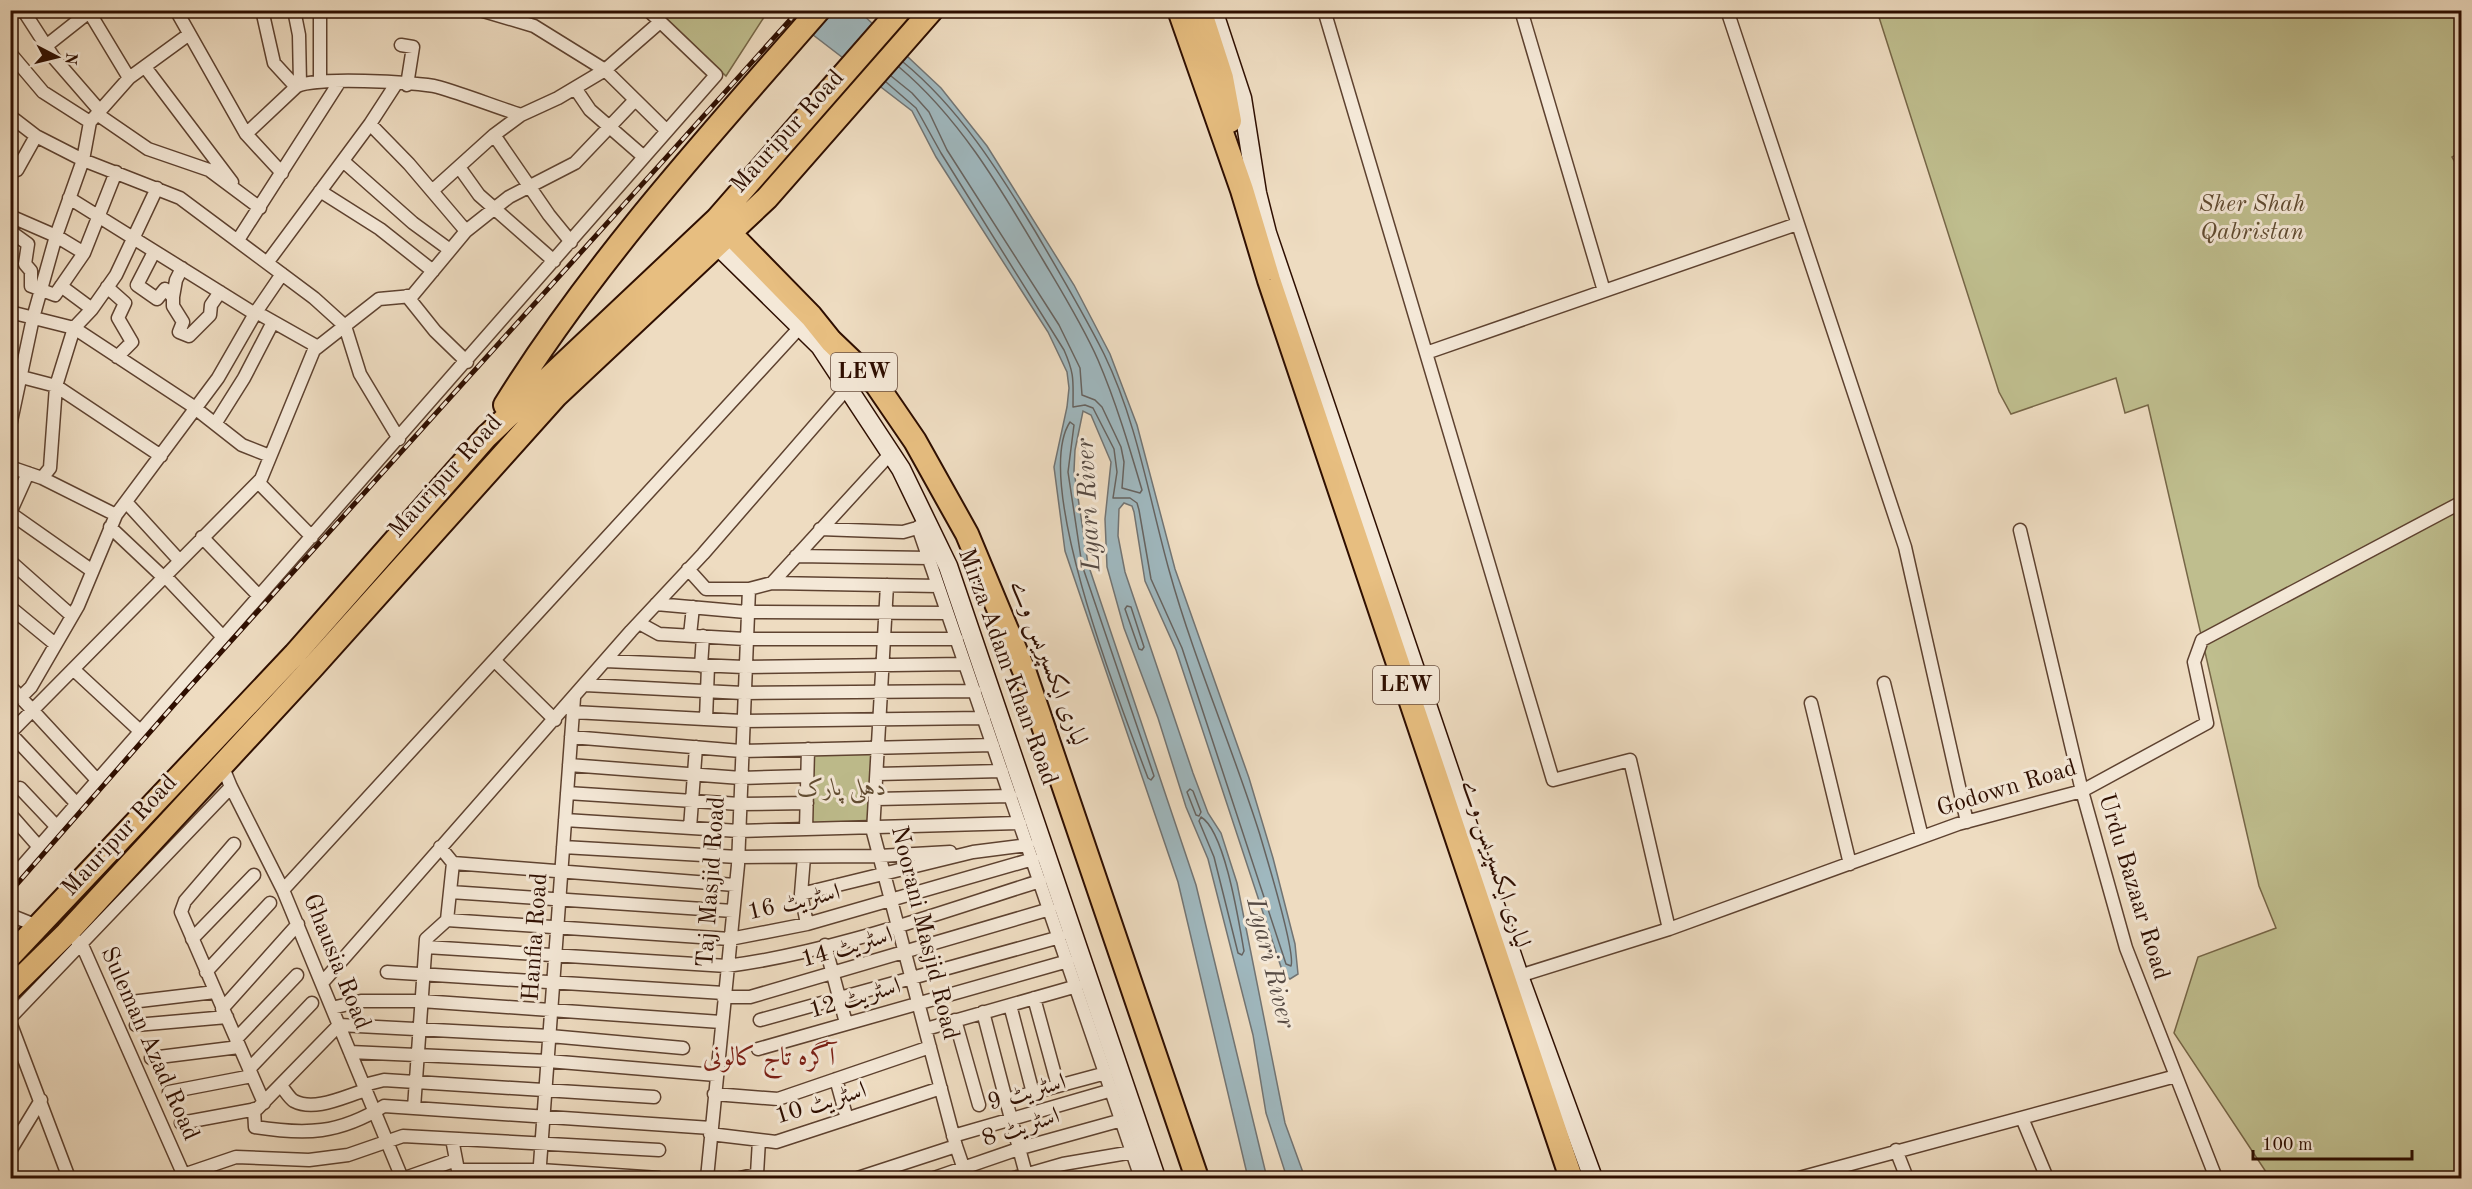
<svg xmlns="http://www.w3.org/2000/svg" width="2472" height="1189" font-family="'Old Standard TT',Amiri,serif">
<rect width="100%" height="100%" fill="#eedcc1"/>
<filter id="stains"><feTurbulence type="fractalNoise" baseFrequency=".00333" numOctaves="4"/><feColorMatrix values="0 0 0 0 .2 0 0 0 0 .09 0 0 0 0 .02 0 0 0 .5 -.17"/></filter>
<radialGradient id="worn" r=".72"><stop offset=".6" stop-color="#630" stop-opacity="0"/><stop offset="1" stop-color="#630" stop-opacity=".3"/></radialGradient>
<path fill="#bfbe8e" stroke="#766647" stroke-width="1.5" d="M658 11H768L726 76Z
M1877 11H2461V152L2452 157 2462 174 2461 1178H2270L2174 1033 2198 957 2276 928 2259 886 2148 405 2125 413 2116 378 2011 414 1999 392Z
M879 748 874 826 806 828 808 749Z"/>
<path fill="#9fb8bf" stroke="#727473" stroke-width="1.5" d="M782 11H859L941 88 987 146 1074 285 1110 354 1137 425 1175 569 1249 778 1273 858 1295 944 1298 974 1290 979 1283 973 1176 650 1145 581 1134 512 1132 506 1124 503 1119 509 1118 536 1125 572 1193 773 1208 813 1221 833 1237 883 1285 1123 1305 1178H1287L1266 1113 1253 1035 1208 859 1186 807 1158 718 1124 628 1107 567 1105 519 1111 462 1091 415 1083 411 1075 450 1074 471 1088 564 1196 885 1267 1178H1248L1178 882 1065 551 1054 467 1067 407 1069 388 1067 372 1048 332 936 157 912 111Z"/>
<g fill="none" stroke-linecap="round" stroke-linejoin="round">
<path stroke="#666360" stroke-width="1.5" d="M891 76 912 93 929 112 947 150 1059 325 1080 368 1082 395 1095 400 1102 407 1121 447 1124 462 1122 488 1140 493 1142 490C1129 446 1116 402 1098 360 1083 326 1062 292 1043 260 1002 191 961 119 899 67
M886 82 916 108 941 153 1064 350C1075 375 1073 381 1073 407L1085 405 1093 408 1114 449 1117 472 1113 498H1130L1137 503 1139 510 1151 579 1182 648 1286 964 1291 966C1296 952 1266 856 1260 835 1232 746 1194 660 1169 570 1149 498 1137 422 1104 354 1083 312 1059 272 1035 231 998 170 959 108 903 62
M1070 422 1074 425 1068 472 1082 565 1154 776 1151 780 1148 778C1123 712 1031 481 1070 422Z
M1127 606 1131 607 1144 647 1142 650 1139 649 1125 609Z
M1190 789 1193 791 1201 812 1199 816 1196 815 1187 792Z
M1201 817C1225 831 1239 923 1244 951L1242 955 1238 953 1214 857 1199 821Z"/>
<g stroke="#5e4230" stroke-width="15">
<path id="street" d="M23 10 54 58 100 111
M88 10 129 78
M176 10 246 134 282 173
M262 10 274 63 296 87C309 76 418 82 438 87 466 95 493 106 521 115L558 98 605 70 660 22
M294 10 299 35 300 83
M320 10V80
M480 10 534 26 605 70 667 131
M1324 10 1553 780 1630 760 1669 929
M1521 10 1604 291
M1727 10 1905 547 1967 822
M401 45 413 47 407 85
M46 46 89 12
M10 53 43 92 90 122
M145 67 232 182
M575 88 590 110 644 157
M97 114 148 149 209 170 260 208
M10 116 36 136 83 160 180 198 314 298 345 326 360 374 399 439
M370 124 409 164 466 231
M246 134 296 87
M494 135 549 215 571 242
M343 161 413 223 450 250
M10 166 17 170 36 136
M459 167 479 195 554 261
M320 191 380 229 433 271
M432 191 494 135 521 115
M69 198 255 314
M10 216 56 236 84 253
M10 231 28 244 25 264 31 271V286L55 295 84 253 116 172
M238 240 340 81
M154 252 137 285 157 299 165 289 173 297 176 280 182 268
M267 263 370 124 396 84
M61 286 92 309
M107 287 125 303 118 318 132 342 117 357
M407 296 435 331 467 362
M173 297V306L183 322 179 332 189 336 210 315 211 305 220 292
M10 312 74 328 191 405 242 445 270 456
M256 312 318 347
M1426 353 1797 224
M10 374 56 386 161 456
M215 424 244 378 273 322
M10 426 33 318 56 236 83 160 90 122 129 78 188 35
M10 467 42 478 116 515
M42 478 50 468 56 386 74 328 92 309 116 275 157 188
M258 482 312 537
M126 502 179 560
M10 513 91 570
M10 513 28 473
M110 527 162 576
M918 527 1141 1178
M820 529 903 532 924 526
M2020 530 2082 791 2126 948 2216 1178
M202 537 259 596
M796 556 929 558
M10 561 72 616
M688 569 706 589H749L772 583 891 453
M164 575 223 637
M772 583 938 586
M887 585 873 832 956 1146 967 1178
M656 604 746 612 947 613
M10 607 55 644
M639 623 659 634 745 639H957
M690 635 693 607
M495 661 555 720
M605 661 744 667 965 664
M701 666 703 636
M73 669 140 731
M1884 683 1922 837
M585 685 743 693 975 691
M10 686 97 780
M20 698 31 687 78 606 116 515 218 378 256 312 282 274
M1811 703 1850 864
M573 712 742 721 984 718
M706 719 708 666
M10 733 261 479 314 350 379 299 412 296 466 231 509 197 575 163 635 100
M10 733 76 803
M571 737 741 751 993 745
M222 765 231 787 283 890 402 1178
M569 765 741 778 807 776
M877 774 1002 771
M20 788 56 826
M567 793 740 804 807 803
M876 799 1011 796
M10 814 39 847
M565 820 739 831 1020 823
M690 828 696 747
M806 829 808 749
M234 844 185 901 181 912 264 1103
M440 847 453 863 735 885
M563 847 738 857 879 856 950 852 951 857
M804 857 801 894 807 924
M10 880 716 75 648 10
M283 890 802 325
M450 892 733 911
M801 894 973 852 1028 845
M10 915 40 927
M447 920 730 939 807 924 1033 859
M192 939 254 875
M77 941 82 945 185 1178
M825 945 846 1023
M426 947 727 966C834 952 938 913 1040 881
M206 972 270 903
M387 972 724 993
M1519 976 1669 929 1958 824 2082 791 2207 723 2194 662 2202 640 2462 502
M322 983 631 631 703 554 862 371
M723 997H750L1050 909
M1034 998 1058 1086
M131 1002 215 992
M1010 1005 1033 1093
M332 1008 361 1001H421L721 1022
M222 1009 298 924
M983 1012 1006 1100 1106 1073
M10 1018 231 787
M760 1020 1060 937
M955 1020 979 1105
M10 1022 69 1178
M136 1025 227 1017
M926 1029 1077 986
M236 1039 297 975
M758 1049 1068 961
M350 1052 548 1061 716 1075
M151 1058 239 1047
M249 1069 312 1003
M836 1079 847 1119
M364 1085 384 1080 654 1097
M281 1086C285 1090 289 1098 294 1101 315 1112 345 1096 366 1090
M169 1092 252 1076
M714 1094 778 1099 930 1047
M1006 1100 1027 1178
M414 1108 426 939 447 920 453 863
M254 1109 255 1127C306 1135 339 1134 384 1106L711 1128
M2022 1118 2047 1178
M181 1123 257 1109 339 1025 550 1036 683 1048
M710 1134 776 1142 941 1088
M953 1136 1112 1090
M452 1139 458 1170H540L659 1178
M1896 1150 1907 1178
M10 1151 41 1100
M183 1175 236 1157 309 1160 348 1155 403 1136 659 1150
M405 1178 456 1160
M539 1178 574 698
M707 1178 738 865 749 589
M740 1178 757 1174 759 1140
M858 1178 956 1146
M934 1178 1021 1148 1122 1120
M1014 1178 1063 1164 1133 1152
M1799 1178 2176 1076"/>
</g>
<g stroke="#2e0e00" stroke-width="21">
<path id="secondary" d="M1213 10 1242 98 1257 193 1267 233 1519 976 1593 1178
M707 235 820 346 901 469 948 566 1156 1178"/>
</g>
<g stroke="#2e0e00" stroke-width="26">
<path id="highway" d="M1179 10 1242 190 1269 280 1571 1178
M1200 10 1222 78 1230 121
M720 223 811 316 831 341 876 384 915 441 967 534 1025 673 1197 1178
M505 405C594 262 708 137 819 10
M10 956 295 654 486 437 717 219 900 10
M10 989 67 933 312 668 556 396 767 198 932 10"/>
</g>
<use href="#street" stroke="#f4e8d7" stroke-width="12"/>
<use href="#secondary" stroke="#f4e8d7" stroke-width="18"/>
<use href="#highway" stroke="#e7be80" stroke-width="22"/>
<g stroke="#2e0e00" stroke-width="5">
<path id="rail" d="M10 892 186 691 799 10"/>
</g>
<use href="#rail" stroke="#f4e8d7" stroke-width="3" stroke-dasharray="9" stroke-linecap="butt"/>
</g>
<g text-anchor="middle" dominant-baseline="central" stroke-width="6" stroke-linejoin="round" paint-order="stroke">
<g fill="#f4e8d7" stroke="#694f40" stroke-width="1.5">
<rect x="831" y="353" width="66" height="38" rx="4.5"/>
<rect x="1373" y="666" width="66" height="38" rx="4.5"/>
</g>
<g font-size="22" font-weight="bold" fill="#2e0e00">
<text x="864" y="372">LEW</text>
<text x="1406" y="685">LEW</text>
</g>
<g font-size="24" fill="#2e0e00" stroke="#f4e8d7">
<text transform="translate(788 132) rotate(-48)">Mauripur Road</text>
<text transform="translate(446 477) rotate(-48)">Mauripur Road</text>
<text transform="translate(1048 663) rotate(69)">لیاری ایکسپریس وے</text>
<text transform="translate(1007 667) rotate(70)">Mirza Adam Khan Road</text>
<text transform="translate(2007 789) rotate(-17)">Godown Road</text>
<text transform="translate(120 836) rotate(-47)">Mauripur Road</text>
<text transform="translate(1495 864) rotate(72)">لیاری ایکسپریس وے</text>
<text transform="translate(712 882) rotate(-86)">Taj Masjid Road</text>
<text transform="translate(2133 887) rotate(73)">Urdu Bazaar Road</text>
<text transform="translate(794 903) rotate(-13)">اسٹریٹ 16</text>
<text transform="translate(924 933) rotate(76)">Noorani Masjid Road</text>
<text transform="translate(536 937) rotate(-86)">Hanfia Road</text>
<text transform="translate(847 948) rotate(-16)">اسٹریٹ 14</text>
<text transform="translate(336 962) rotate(68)">Ghausia Road</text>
<text transform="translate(855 999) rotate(-16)">اسٹریٹ 12</text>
<text transform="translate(149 1044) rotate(66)">Suleman Azad Road</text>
<text transform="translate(1027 1093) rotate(-16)">اسٹریٹ 9</text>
<text transform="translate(821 1104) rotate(-17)">اسٹریٹ 10</text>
<text transform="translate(1021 1128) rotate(-18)">اسٹریٹ 8</text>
</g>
<g font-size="24" font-style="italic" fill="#614c32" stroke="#f4e8d7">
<text x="2252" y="205">Sher Shah<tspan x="2252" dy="28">Qabristan</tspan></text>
<text x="842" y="789">دہلی پارک</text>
</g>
<g font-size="26" font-style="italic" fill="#564a43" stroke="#f4e8d7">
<text transform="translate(1089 505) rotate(-93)">Lyari River</text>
<text transform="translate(1270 963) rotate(76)">Lyari River</text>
</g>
<g font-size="26" fill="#7a1f14" stroke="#f4e8d7">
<text x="769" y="1058">آگرہ تاج کالونی</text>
</g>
</g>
<rect width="2472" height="1189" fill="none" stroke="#eedcc1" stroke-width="36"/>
<rect x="12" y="12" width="2448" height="1165" fill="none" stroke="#2e0e00" stroke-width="3"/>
<rect x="18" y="18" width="2436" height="1153" fill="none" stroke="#2e0e00" stroke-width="1.5"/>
<g transform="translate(57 57) rotate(97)" stroke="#f4e8d7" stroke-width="4.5" paint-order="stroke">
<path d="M0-4.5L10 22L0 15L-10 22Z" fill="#2e0e00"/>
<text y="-9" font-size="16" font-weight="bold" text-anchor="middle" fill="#2e0e00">N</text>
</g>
<path d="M2253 1150v9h159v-9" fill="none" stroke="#2e0e00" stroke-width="3"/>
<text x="2262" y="1150" font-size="18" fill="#2e0e00" stroke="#f4e8d7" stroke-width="4.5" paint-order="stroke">100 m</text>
<rect width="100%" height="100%" filter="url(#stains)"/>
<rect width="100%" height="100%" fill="url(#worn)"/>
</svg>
